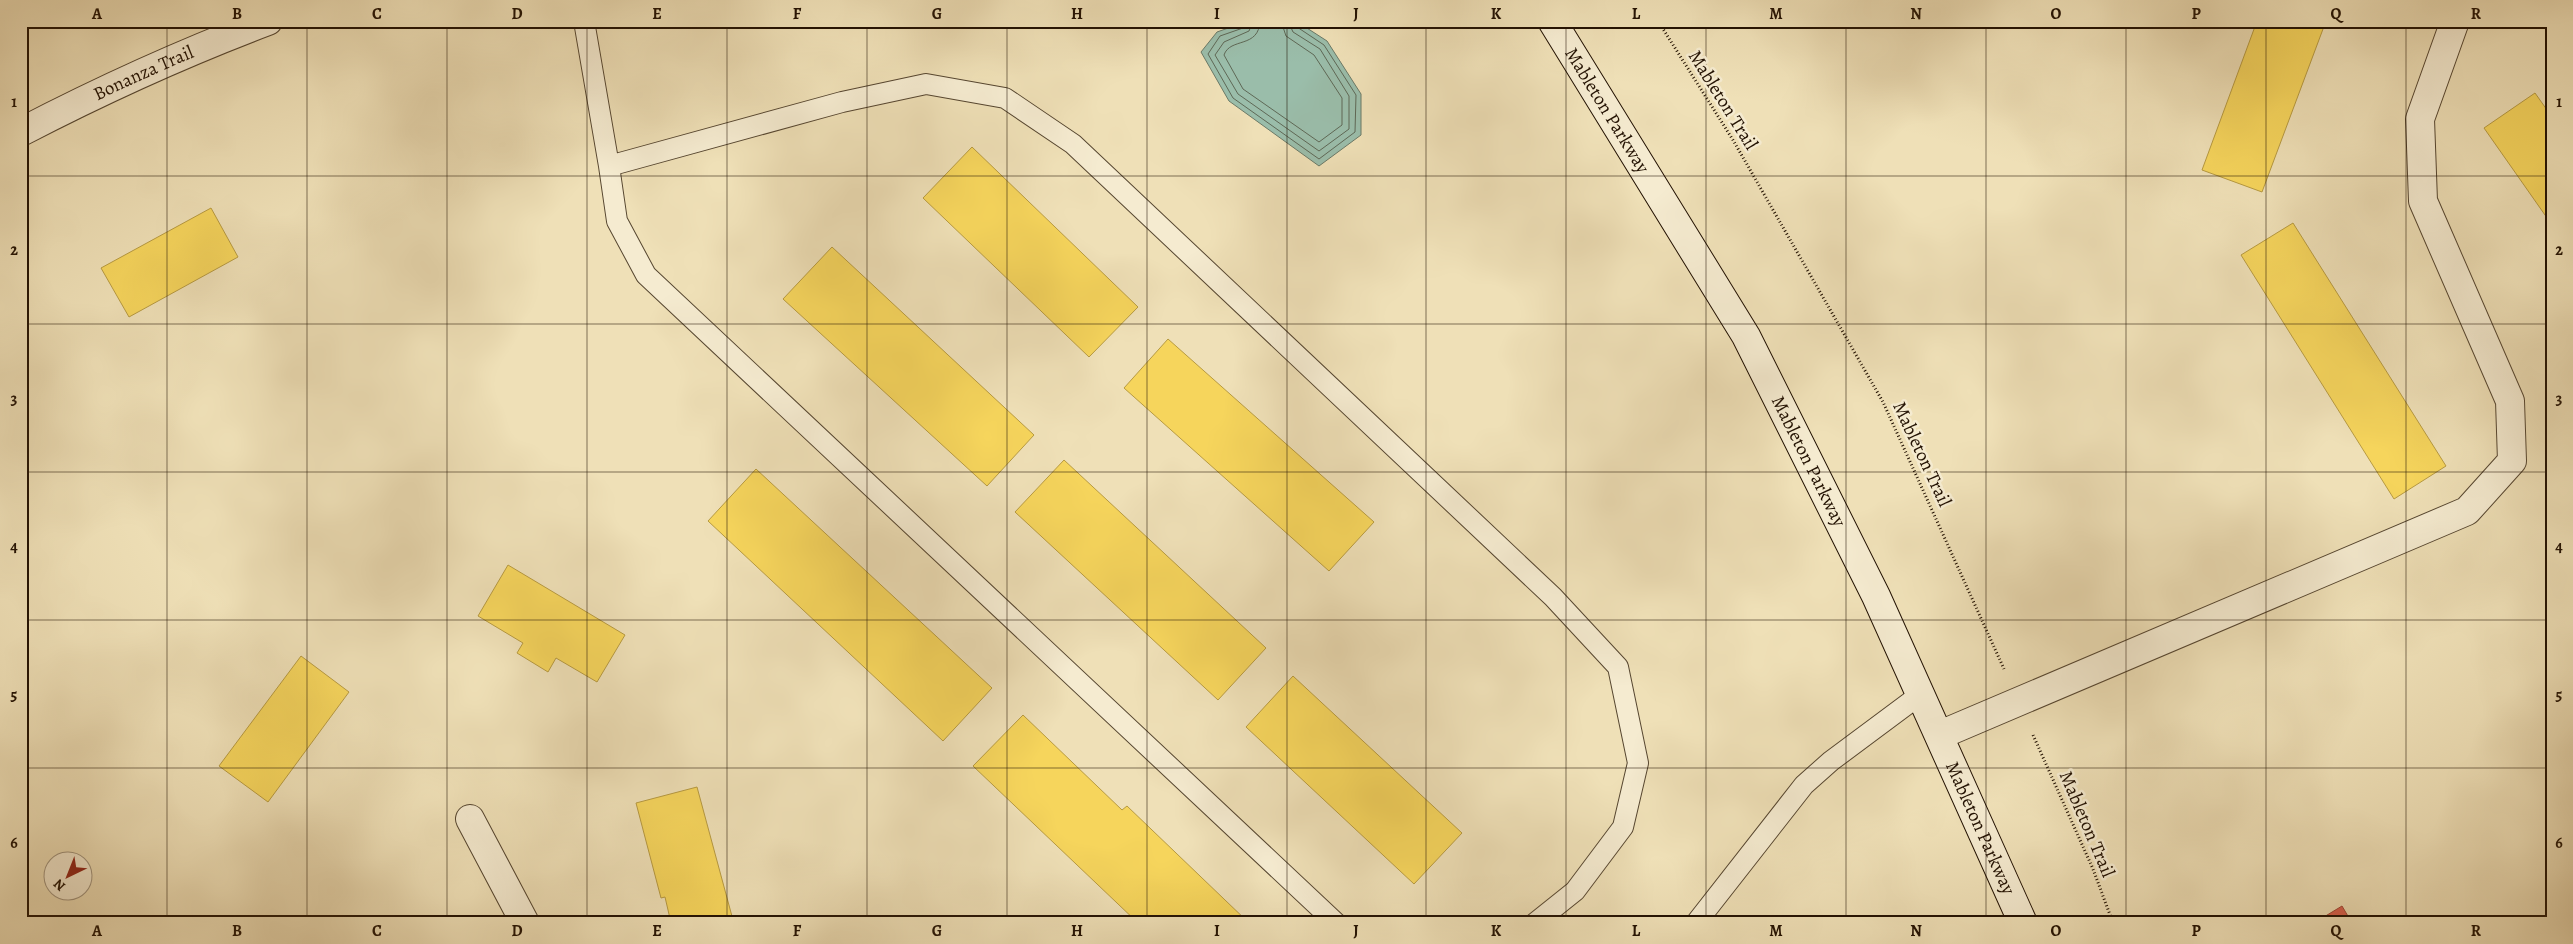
<svg xmlns="http://www.w3.org/2000/svg" width="2573" height="944" font-family="Alegreya,serif">
<rect width="100%" height="100%" fill="#efe0b7"/>
<filter id="stains"><feTurbulence type="fractalNoise" baseFrequency=".004" numOctaves="4"/><feColorMatrix values="0 0 0 0 .2 0 0 0 0 .09 0 0 0 0 .02 0 0 0 .5 -.17"/></filter>
<radialGradient id="worn" r=".72"><stop offset=".6" stop-color="#630" stop-opacity="0"/><stop offset="1" stop-color="#630" stop-opacity=".3"/></radialGradient>
<path fill="#9abdaa" stroke="#6a7967" d="M1248 21H1296L1327 41 1361 94V135L1319 166 1229 101 1201 52 1217 32Z"/>
<path fill="#f6d55c" stroke="#b79a41" d="M2257 21H2326L2262 192 2202 170Z
M2535 21H2552V30L2534 23Z
M2535 93 2552 117V225L2484 128Z
M972 147 1138 307 1089 357 923 198Z
M211 208 238 257 129 317 101 268Z
M2293 223 2446 466 2394 499 2241 255Z
M832 247 1034 435 987 486 783 299Z
M1168 339 1374 522 1329 571 1124 388Z
M1064 460 1266 648 1218 700 1015 512Z
M756 469 992 688 943 741 708 521Z
M508 565 625 635 597 682 556 658 548 672 517 653 523 643 478 616Z
M301 656 349 692 268 802 219 766Z
M1293 676 1462 833 1414 884 1246 727Z
M1023 715 1122 810 1127 806 1249 923H1138L973 766Z
M697 787 733 920 721 923H671L665 897 661 898 636 803Z"/>
<path fill="#d6604d" stroke="#a04937" d="M2342 906 2352 923H2314Z"/>
<g fill="none" stroke-linecap="round" stroke-linejoin="round">
<path stroke="#5e6856" stroke-width="1" d="M1246 21 1243 28 1220 36 1208 54 1233 98 1319 159 1355 132 1356 95 1324 45 1297 27 1295 21
M1253 21 1249 31 1224 42 1215 55 1238 94 1319 151 1349 129V96L1320 49 1293 32 1288 21
M1260 21C1259 49 1230 37 1224 55L1243 89 1319 142 1342 125V98L1314 55 1286 36 1281 21"/>
<g stroke="#564630" stroke-width="22">
<path id="lane" d="M584 21 609 166 842 102 926 84 1005 98 1073 144 1553 597 1618 667 1638 763 1623 827 1575 891 1535 923
M609 166 617 221 646 275 1336 923
M1696 923 1804 785 1831 761 1921 694"/>
</g>
<g stroke="#564630" stroke-width="30">
<g id="street">
<path id="s1" d="M21 132C102 90 183 53 268 21"/>
<path d="M1940 735 2467 511 2512 461 2510 401 2423 201 2420 119 2455 21"/>
<path d="M470 819 525 923"/>
</g>
</g>
<g stroke="#231203" stroke-width="30">
<g id="secondary">
<path id="s2" d="M1552 21 1746 336 1876 596 2023 923"/>
</g>
</g>
<path stroke="#231203" stroke-width="3" stroke-dasharray="1 2.5" stroke-linecap="butt" d="M1658 21 1733 140 1883 402 2004 669
M2033 735 2093 869 2113 923"/>
<use href="#lane" stroke="#f5ebd0" stroke-width="20"/>
<use href="#street" stroke="#f5ebd0" stroke-width="28"/>
<use href="#secondary" stroke="#f5ebd0" stroke-width="28"/>
</g>
<path fill="none" stroke="#231203" stroke-width="1" stroke-opacity="0.55" d="M167 21V923M307 21V923M447 21V923M587 21V923M727 21V923M867 21V923M1007 21V923M1147 21V923M1287 21V923M1426 21V923M1566 21V923M1706 21V923M1846 21V923M1986 21V923M2126 21V923M2266 21V923M2406 21V923M21 176H2552M21 324H2552M21 472H2552M21 620H2552M21 768H2552"/>
<g text-anchor="middle" dominant-baseline="central" stroke-width="5" stroke-linejoin="round" paint-order="stroke">
<g font-size="19" fill="#231203" stroke="#f5ebd0">
<text stroke="none"><textPath href="#s1" startOffset="136">Bonanza Trail</textPath></text>
<text transform="translate(1723 100) rotate(58)">Mableton Trail</text>
<text stroke="none"><textPath href="#s2" startOffset="105">Mableton Parkway</textPath></text>
<text transform="translate(1922 454) rotate(65)">Mableton Trail</text>
<text stroke="none"><textPath href="#s2" startOffset="510">Mableton Parkway</textPath></text>
<text transform="translate(2087 824) rotate(67)">Mableton Trail</text>
<text stroke="none"><textPath href="#s2" startOffset="915">Mableton Parkway</textPath></text>
</g>
</g>
<rect width="2573" height="944" fill="none" stroke="#efe0b7" stroke-width="55"/>
<g transform="translate(68 876) rotate(223)"><circle r="24" fill="#f5ebd0" stroke="#a1947e"/>
<path d="M0-4L9 19L0 12L-9 19Z" fill="#8f2418"/>
<text y="-8" font-size="14" font-weight="bold" text-anchor="middle" fill="#231203">N</text>
</g>
<rect x="28" y="28" width="2518" height="888" fill="none" stroke="#231203" stroke-width="2"/>
<g font-size="16" text-anchor="middle" font-weight="bold" fill="#231203">
<text x="97" y="19">A</text>
<text x="237" y="19">B</text>
<text x="377" y="19">C</text>
<text x="517" y="19">D</text>
<text x="657" y="19">E</text>
<text x="797" y="19">F</text>
<text x="937" y="19">G</text>
<text x="1077" y="19">H</text>
<text x="1217" y="19">I</text>
<text x="1356" y="19">J</text>
<text x="1496" y="19">K</text>
<text x="1636" y="19">L</text>
<text x="1776" y="19">M</text>
<text x="1916" y="19">N</text>
<text x="2056" y="19">O</text>
<text x="2196" y="19">P</text>
<text x="2336" y="19">Q</text>
<text x="2476" y="19">R</text>
<text x="14" y="107">1</text>
<text x="2559" y="107">1</text>
<text x="14" y="255">2</text>
<text x="2559" y="255">2</text>
<text x="14" y="404">3</text>
<text x="2559" y="404">3</text>
<text x="14" y="552">4</text>
<text x="2559" y="552">4</text>
<text x="14" y="700">5</text>
<text x="2559" y="700">5</text>
<text x="14" y="848">6</text>
<text x="2559" y="848">6</text>
<text x="97" y="936">A</text>
<text x="237" y="936">B</text>
<text x="377" y="936">C</text>
<text x="517" y="936">D</text>
<text x="657" y="936">E</text>
<text x="797" y="936">F</text>
<text x="937" y="936">G</text>
<text x="1077" y="936">H</text>
<text x="1217" y="936">I</text>
<text x="1356" y="936">J</text>
<text x="1496" y="936">K</text>
<text x="1636" y="936">L</text>
<text x="1776" y="936">M</text>
<text x="1916" y="936">N</text>
<text x="2056" y="936">O</text>
<text x="2196" y="936">P</text>
<text x="2336" y="936">Q</text>
<text x="2476" y="936">R</text>
</g>
<rect width="100%" height="100%" filter="url(#stains)"/>
<rect width="100%" height="100%" fill="url(#worn)"/>
</svg>
